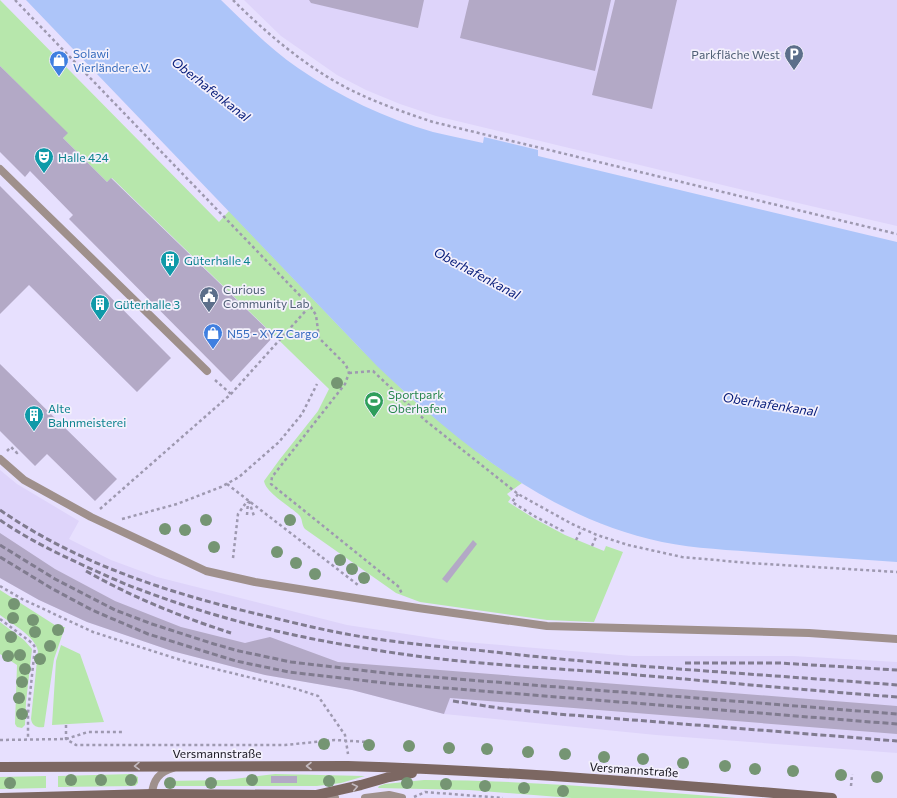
<svg xmlns="http://www.w3.org/2000/svg" width="897" height="798" font-family="Commissioner,sans-serif">
<rect width="100%" height="100%" fill="#e7e0fe"/>
<path fill="#ded4fa" d="M244 0H897V226L785 200 436 116 400 104 366 90 337 75 281 36Z
M0 470 17 484 79 521 69 539 111 560 157 577 347 625 452 641 632 656H793L897 662V753L656 735 444 714 352 690 265 675 172 651 87 622 39 600 0 578Z"/>
<path fill="#b7e7ac" d="M0 0 219 222 229 211 359 347 413 400 485 458 522 483 507 494 511 498 508 502 535 519 565 535 604 551 606 546 623 552 594 622 547 620 420 602 396 593 305 529C301 524 303 519 299 515 290 506 266 493 264 481L280 459 318 411 329 389 112 178 107 182 63 138 67 133 0 66Z
M0 590 58 627H65L54 659 44 727C37 728 32 726 31 719L38 651C35 636 12 624 0 615Z
M0 622 24 640 32 649 26 702 25 725 22 728 17 727 15 724 17 665 0 654Z
M61 645 80 654 104 722 52 725 56 661Z
M132 774 138 777V783L135 786 58 787V776Z
M275 774 365 776 341 783 317 786H166L164 783 166 781 226 780Z
M46 776V788L0 789V777Z
M424 780C528 780 632 790 736 798H572L469 790 378 788 379 786 385 784Z"/>
<path fill="#adc5f9" d="M26 0H221C246 24 270 49 298 68 340 97 385 118 433 132 449 136 466 139 483 143L484 137 538 150V156L897 242V562C854 559 810 556 767 553 732 550 697 549 662 542 549 518 458 443 377 366Z"/>
<path fill="#b3a9c6" d="M309 0H424L418 28 311 3Z
M469 0H611L595 71 460 38Z
M615 0H677L652 109 592 95Z
M0 66 68 133 63 138 107 182 111 178 274 336 231 382 69 219 73 215 30 171 25 177 0 152Z
M0 186 171 358 137 392 29 285 0 314Z
M0 364 117 479 95 501 47 454 35 466 0 431Z
M0 533 55 569 115 601 181 627 245 643 270 637 338 662 897 706V734L450 698 444 714 352 690 265 675 172 651 87 622 39 600 0 578Z
M473 540 477 544 447 583 442 579Z
M271 776H297V783H271Z"/>
<g fill="none" stroke-linecap="round" stroke-linejoin="round">
<path stroke="#9e99b0" stroke-width="2.5" stroke-dasharray="3 3" stroke-linecap="butt" d="M15 0 310 306 316 315 319 338 346 365 349 373 345 384 272 477 271 484 399 587 402 594
M233 0C266 33 304 65 345 87 374 102 403 112 433 122L897 234
M349 373 373 371 426 421 518 494 572 524 597 535 628 545 682 557 749 563 897 572
M215 380 231 394
M7 451 11 447 17 453 19 450
M227 484 358 585
M518 494 512 502 536 517 563 531 562 533
M249 501 254 516
M100 509 231 394 310 306
M247 515 248 502
M122 519 177 504 221 487 239 477 279 442 302 414 317 384
M576 540 582 529
M592 546 597 535
M233 558 238 514 248 500
M0 586 22 599 93 632 187 662 293 688 318 696 345 735 348 754
M0 619 32 643 35 647 28 713V739
M66 725V739L76 745H285L335 740 368 742
M0 740 66 739 88 732H123
M851 786 852 774
M414 797 425 792 503 798"/>
<path stroke="#9f908c" stroke-width="8" d="M0 169 207 371
M0 459 24 480 91 517 206 571 255 582 418 608 547 626 809 633 897 639
M152 794C153 780 159 772 173 768
M320 795 335 798
M365 798 389 795 402 798"/>
<path stroke="#7c6762" stroke-width="10" d="M0 767 348 766C509 771 671 784 832 798
M0 798 152 794 317 795 361 785 389 777 412 773"/>
<path stroke="#807b8f" stroke-width="3" stroke-dasharray="6 3" stroke-linecap="butt" d="M0 510C81 566 175 595 270 617 303 625 336 633 370 638 408 644 447 647 485 651 622 667 760 674 897 685
M0 520C30 541 65 557 98 572 112 578 126 585 141 590 215 618 292 637 370 649 451 663 533 667 615 673 709 681 803 690 897 697
M0 545 55 579 115 610 152 624 214 644 239 651 291 662 394 674 897 714
M0 557 51 588 92 610 148 634 236 661 289 672 394 684 897 724
M86 571C132 597 181 617 231 633
M685 663H779L897 670
M453 701 499 708 558 714 897 741"/>
</g>
<g fill="#759573">
<circle cx="337" cy="383" r="6"/>
<circle cx="206" cy="520" r="6"/>
<circle cx="290" cy="520" r="6"/>
<circle cx="165" cy="529" r="6"/>
<circle cx="185" cy="530" r="6"/>
<circle cx="214" cy="547" r="6"/>
<circle cx="277" cy="552" r="6"/>
<circle cx="340" cy="560" r="6"/>
<circle cx="296" cy="563" r="6"/>
<circle cx="352" cy="569" r="6"/>
<circle cx="315" cy="574" r="6"/>
<circle cx="364" cy="578" r="6"/>
<circle cx="14" cy="604" r="6"/>
<circle cx="13" cy="618" r="6"/>
<circle cx="33" cy="620" r="6"/>
<circle cx="58" cy="630" r="6"/>
<circle cx="35" cy="632" r="6"/>
<circle cx="11" cy="637" r="6"/>
<circle cx="50" cy="646" r="6"/>
<circle cx="20" cy="655" r="6"/>
<circle cx="8" cy="656" r="6"/>
<circle cx="40" cy="659" r="6"/>
<circle cx="25" cy="669" r="6"/>
<circle cx="22" cy="682" r="6"/>
<circle cx="19" cy="698" r="6"/>
<circle cx="22" cy="714" r="6"/>
<circle cx="324" cy="744" r="6"/>
<circle cx="369" cy="745" r="6"/>
<circle cx="409" cy="746" r="6"/>
<circle cx="449" cy="748" r="6"/>
<circle cx="487" cy="749" r="6"/>
<circle cx="528" cy="752" r="6"/>
<circle cx="565" cy="754" r="6"/>
<circle cx="604" cy="757" r="6"/>
<circle cx="643" cy="759" r="6"/>
<circle cx="683" cy="763" r="6"/>
<circle cx="725" cy="766" r="6"/>
<circle cx="755" cy="769" r="6"/>
<circle cx="793" cy="771" r="6"/>
<circle cx="841" cy="775" r="6"/>
<circle cx="877" cy="777" r="6"/>
<circle cx="71" cy="780" r="6"/>
<circle cx="101" cy="780" r="6"/>
<circle cx="131" cy="780" r="6"/>
<circle cx="252" cy="780" r="6"/>
<circle cx="329" cy="781" r="6"/>
<circle cx="10" cy="783" r="6"/>
<circle cx="170" cy="783" r="6"/>
<circle cx="211" cy="783" r="6"/>
<circle cx="407" cy="783" r="6"/>
<circle cx="446" cy="784" r="6"/>
<circle cx="485" cy="786" r="6"/>
<circle cx="524" cy="788" r="6"/>
<circle cx="563" cy="791" r="6"/>
</g>
<defs><path id="oneway-chevron" d="M-2-3.5L2.5 0L-2 3.5" fill="none" stroke-width="1.6" stroke-linecap="round" stroke-linejoin="round"/></defs>
<g stroke="#c3b9be">
<use href="#oneway-chevron" transform="translate(137 766) rotate(179)"/>
<use href="#oneway-chevron" transform="translate(309 766) rotate(-180)"/>
<use href="#oneway-chevron" transform="translate(355 787) rotate(-12)"/>
</g>
<defs>
<g id="parking-pin" transform="scale(1)"><path d="M0 17L-7.5 6A9.5 9.5 0 1 1 7.5 6Z" fill="#5c6f8a" stroke="#f3f0fc"/><path d="M-3.5-5.5H1a3.5 3.5 0 0 1 0 7H-1V5.5H-3.5ZM-1-3.4V-.6H.8a1.4 1.4 0 0 0 0-2.8Z" fill="#fff"/></g>
<g id="shop-pin" transform="scale(1)"><path d="M0 17L-7.5 6A9.5 9.5 0 1 1 7.5 6Z" fill="#3f7fe0" stroke="#f3f0fc"/><path d="M-5-2.5h2.3a2.7 3.5 0 0 1 5.4 0H5L5.5 6h-11ZM-1.5-2.5h3a1.5 2.3 0 0 0-3 0Z" fill="#fff"/></g>
<g id="theatre-pin" transform="scale(1)"><path d="M0 17L-7.5 6A9.5 9.5 0 1 1 7.5 6Z" fill="#0f9aa8" stroke="#f3f0fc"/><path d="M-5-5.5Q0-4 5-5.5V0Q5 5 0 6Q-5 5-5 0ZM-3.3-2.5H-1v1.5H-3.3ZM1-2.5H3.3v1.5H1ZM-2.8 1Q0 5.5 2.8 1Z" fill="#fff"/></g>
<g id="building-pin" transform="scale(1)"><path d="M0 17L-7.5 6A9.5 9.5 0 1 1 7.5 6Z" fill="#0f9aa8" stroke="#f3f0fc"/><path d="M-4-6H4V6H1V3H-1V6H-4ZM-2.5-4.3h1.7v1.8h-1.7ZM.8-4.3h1.7v1.8H.8ZM-2.5-1h1.7V.8h-1.7ZM.8-1h1.7V.8H.8Z" fill="#fff"/></g>
<g id="civic-pin" transform="scale(1)"><path d="M0 17L-7.5 6A9.5 9.5 0 1 1 7.5 6Z" fill="#5c6f8a" stroke="#f3f0fc"/><path d="M-.6-6.5H3V-4.5H.6V-3L4-1V1h2V6H-6V1h2V-1L-.6-3ZM-1.2 2.5V6h2.4V2.5Z" fill="#fff"/></g>
<g id="stadium-pin" transform="scale(1)"><path d="M0 17L-7.5 6A9.5 9.5 0 1 1 7.5 6Z" fill="#2e9e5b" stroke="#f3f0fc"/><path d="M0-5a6.5 5 0 1 0 0 10a6.5 5 0 1 0 0-10ZM-3.5-1.8h7v3.6h-7Z" fill="#fff"/></g>
</defs>
<g fill-rule="evenodd">
<use href="#parking-pin" x="794" y="54"/>
<use href="#shop-pin" x="59" y="60"/>
<use href="#theatre-pin" x="44" y="157"/>
<use href="#building-pin" x="170" y="260"/>
<use href="#civic-pin" x="209" y="296"/>
<use href="#building-pin" x="100" y="304"/>
<use href="#shop-pin" x="213" y="333"/>
<use href="#stadium-pin" x="374" y="401"/>
<use href="#building-pin" x="34" y="415"/>
</g>
<g text-anchor="middle" dominant-baseline="central" stroke-width="3.5" stroke-linejoin="round" paint-order="stroke">
<g font-size="12" fill="#366cbe" stroke="#f3f0fc" text-anchor="start">
<text x="73" y="53">Solawi<tspan x="73" dy="14">Vierländer e.V.</tspan></text>
<text x="227" y="333">N55 - XYZ Cargo</text>
</g>
<g font-size="12" fill="#4e5e75" stroke="#f3f0fc" text-anchor="end">
<text x="780" y="54">Parkfläche West</text>
<text x="223" y="289" text-anchor="start">Curious<tspan x="223" dy="14">Community Lab</tspan></text>
</g>
<g font-size="12" fill="#0d838f" stroke="#f3f0fc" text-anchor="start">
<text x="58" y="157">Halle 424</text>
<text x="184" y="260">Güterhalle 4</text>
<text x="114" y="304">Güterhalle 3</text>
<text x="48" y="408">Alte<tspan x="48" dy="14">Bahnmeisterei</tspan></text>
</g>
<g font-size="12" fill="#27864d" stroke="#f3f0fc" text-anchor="start">
<text x="388" y="394">Sportpark<tspan x="388" dy="14">Oberhafen</tspan></text>
</g>
<g font-size="12" fill="#191721" stroke="#f3f0fc">
<text x="217" y="753">Versmannstraße</text>
<text transform="translate(634 769) rotate(4)">Versmannstraße</text>
</g>
<g font-size="13" font-style="italic" fill="#041a79" stroke="#f3f0fc">
<text transform="translate(211 89) rotate(38)">Oberhafenkanal</text>
<text transform="translate(477 273) rotate(28)">Oberhafenkanal</text>
<text transform="translate(770 404) rotate(9)">Oberhafenkanal</text>
</g>
</g>
</svg>
